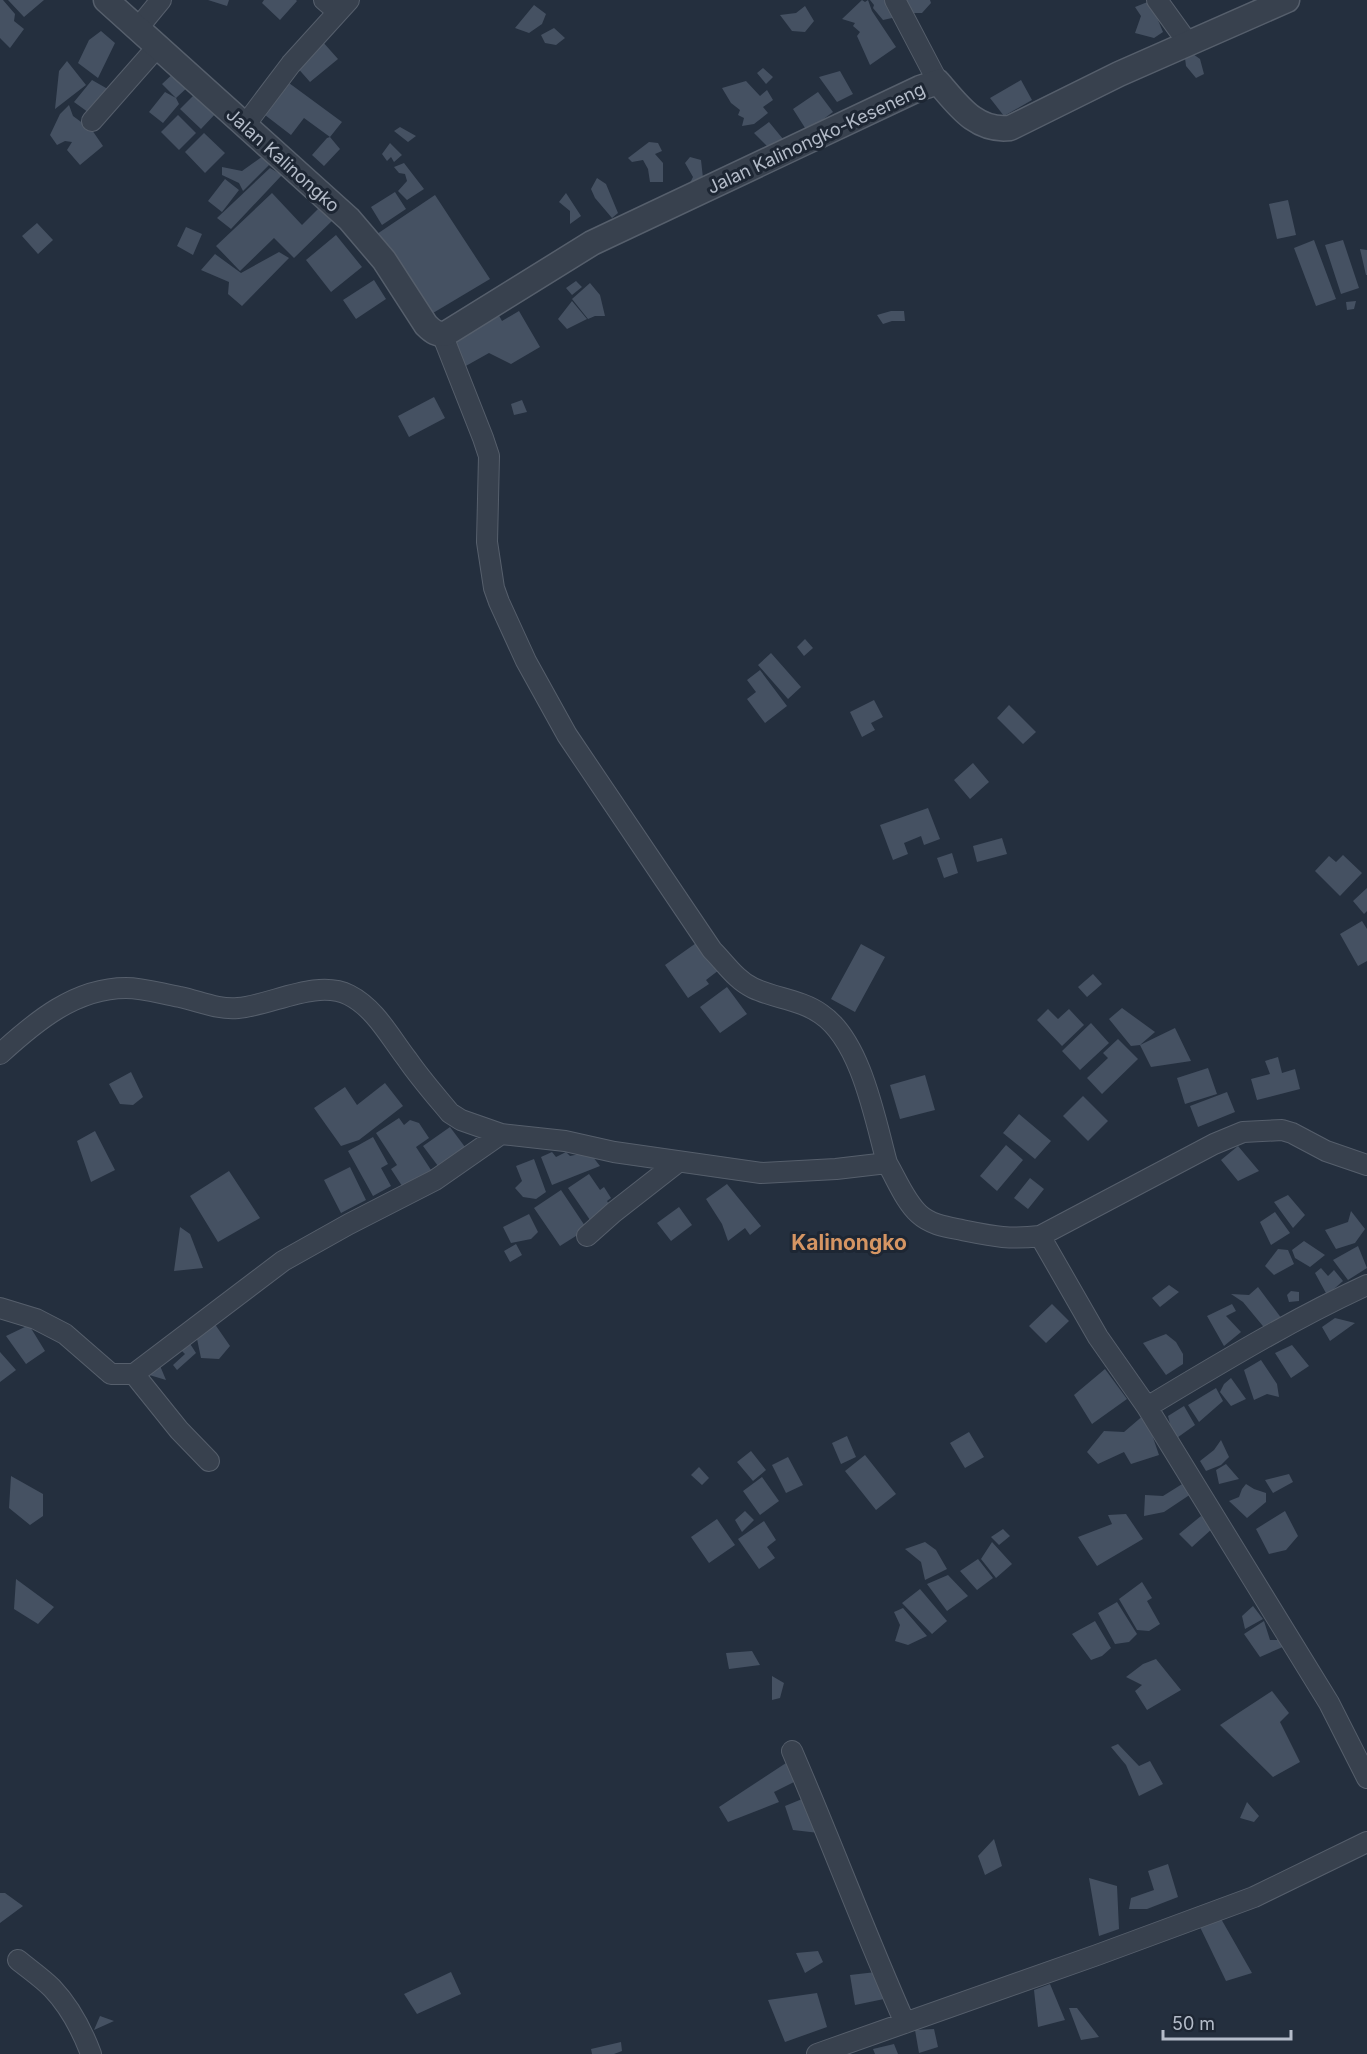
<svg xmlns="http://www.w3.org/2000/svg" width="1367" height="2054" font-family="Inter,sans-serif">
<rect width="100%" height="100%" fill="#242f3e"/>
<path fill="#455162" d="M0 0H3L15 14 14 21 24 29 10 48 0 38Z
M8 0H44L24 17Z
M208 0H229L227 6Z
M264 0H296L297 1 280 20 262 3Z
M862 0 865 2 868 0 872 11 896 47 870 65 857 36 860 32 853 26 855 23 842 19Z
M870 0H891L898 9 892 18 883 20 873 8 874 5Z
M907 0H930L931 3 922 13H913L907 5Z
M1150 1 1163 32 1154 38 1135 33 1141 16 1135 7Z
M534 5 546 14 542 24 529 33 515 28Z
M805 6 814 21 805 32 792 31 780 15 796 13Z
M554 28 565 38 556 45 545 43 541 35Z
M101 31 115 43 98 78 78 63 89 40Z
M322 41 338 59 310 82 295 65Z
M1190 52 1200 59 1204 74 1196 78 1186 66 1185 58Z
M67 61 86 85 55 109 59 71Z
M763 68 773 77 766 84 757 73Z
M176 71 189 86 176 98 162 84Z
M840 71 853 94 837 102 819 77Z
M92 80 113 92 92 115 74 102Z
M1021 80 1032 100 1004 116 990 98Z
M746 81 760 96 767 90 773 100 763 107 768 113 754 124 742 126 744 118 738 115 740 110 731 103 722 88Z
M289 83 342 122 330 137 304 118 291 135 265 115Z
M165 92 176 98 179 104 163 123 149 112Z
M197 92 218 111 201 129 180 109Z
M818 92 833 112 807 131 793 109Z
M69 105 73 116 92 130 103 146 80 165 67 150 72 142 65 141 57 145 50 135 60 114Z
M178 115 196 133 179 150 161 132Z
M769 122 783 139 773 152 754 133Z
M400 127 416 136 408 142 394 131Z
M204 133 225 153 205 173 185 152Z
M330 137 340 149 324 166 312 155 327 138Z
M649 142 658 143 662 151 655 154 663 163V182H650L648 169 643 160 632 162 628 158Z
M390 143 402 155 394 162 391 157 387 161 382 154Z
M263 156 269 165 243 191 239 183 222 175V167L242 171Z
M690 157 701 160 703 178 699 185 690 183 693 177 685 163Z
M404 163 424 189 407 200 398 191 407 181 405 174 399 173 394 167Z
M270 168 282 175 231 229 217 218Z
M597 178 606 184 618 213 612 218 595 198 591 189Z
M225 179 239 190 222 212 208 201Z
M395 192 406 209 382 225 371 207Z
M272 193 302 225 323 204 336 217 294 258 274 238 240 271 216 246Z
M566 193 581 216 570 224V211L559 202Z
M435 195 490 279 433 313 377 234Z
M1288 200 1296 235 1277 239 1269 204Z
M37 223 53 240 38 254 22 236Z
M186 227 202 234 193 255 177 246Z
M336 235 362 267 331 292 306 260Z
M1314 240 1336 299 1316 306 1294 248Z
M1343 240 1359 288 1341 294 1325 245Z
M1360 249 1367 250V275H1366Z
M279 252 289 258 242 306 228 294 229 282 201 270 215 254 241 273Z
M374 280 386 299 356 319 343 300Z
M576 281 582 287 572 295 566 288Z
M590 283 600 295 605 316H595L588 319 572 299Z
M572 301 587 319 567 329 558 319Z
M1356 301 1354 309 1347 310 1346 302Z
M519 311 540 347 511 364 489 353 464 367 448 340 497 312 502 321Z
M891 311H904L905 321H892L883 324 877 315Z
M434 397 445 418 409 437 398 416Z
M522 400 527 412 514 415 511 404Z
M805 639 813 648 804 656 797 647Z
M771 653 801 687 788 699 758 665Z
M760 670 787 706 765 723 747 699 756 692 747 680Z
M874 700 883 717 871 723 875 730 862 737 850 712Z
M1009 705 1036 732 1023 744 997 718Z
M973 763 989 782 970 799 954 780Z
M928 808 940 839 924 845 921 836 904 843 908 854 893 860 880 825Z
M1002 838 1007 854 977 862 973 846Z
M952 853 958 873 944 878 937 858Z
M1343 855 1362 873 1340 896 1315 871 1329 856 1336 862Z
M1367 888V911L1364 914 1353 901Z
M1362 921 1367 929V961L1358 966 1340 934Z
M699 941 719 970 706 980 709 984 688 998 665 965Z
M861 944 885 957 855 1012 831 999Z
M1093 974 1102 984 1087 997 1078 987Z
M727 987 747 1014 720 1033 700 1007Z
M1122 1008 1155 1032 1140 1045 1175 1028 1191 1061 1151 1067 1140 1045 1131 1046 1109 1019Z
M1048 1009 1058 1019 1069 1009 1084 1025 1062 1046 1037 1020Z
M1091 1023 1109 1043 1080 1070 1062 1051Z
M1118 1039 1138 1059 1102 1094 1087 1078 1108 1058 1103 1053Z
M1278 1057 1282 1073 1295 1069 1300 1089 1257 1100 1251 1079 1270 1074 1265 1061Z
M1208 1068 1217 1094 1185 1104 1177 1078Z
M131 1072 143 1097 133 1105 120 1104 109 1084Z
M925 1075 935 1110 900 1119 890 1085Z
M385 1083 403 1106 359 1140 341 1146 314 1108 345 1087 357 1105Z
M1227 1092 1235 1112 1198 1127 1190 1106Z
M1083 1096 1108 1121 1088 1141 1063 1116Z
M1019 1114 1051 1141 1035 1159 1003 1133Z
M399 1118 404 1125 410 1120 419 1123 429 1138 416 1147 431 1170 404 1189 391 1169 397 1165 376 1133Z
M450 1127 468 1151 441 1170 423 1146Z
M95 1131 115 1170 91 1182 77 1141Z
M373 1137 388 1164 381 1168 391 1186 373 1196 348 1151Z
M1006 1145 1023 1160 997 1191 980 1176Z
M1238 1146 1259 1171 1238 1181 1221 1160Z
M552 1152 556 1157 566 1152 570 1156 589 1152 600 1166 552 1185 541 1157Z
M534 1159 546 1192 536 1199 523 1197 515 1188 522 1181 516 1166Z
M350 1167 366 1200 341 1213 324 1180Z
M229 1171 260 1218 218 1242 190 1196Z
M589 1174 600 1190 604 1187 611 1198 607 1201 610 1206 590 1220 568 1188Z
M1030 1178 1044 1189 1028 1209 1014 1198Z
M727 1184 761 1226 750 1235 745 1228 728 1241 722 1224 706 1199Z
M561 1190 587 1229 560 1246 534 1208Z
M1288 1195 1305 1215 1293 1228 1274 1202Z
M679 1207 692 1225 671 1241 657 1223Z
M1351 1211 1365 1229 1355 1243 1336 1249 1325 1230 1348 1222Z
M1275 1212 1290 1233 1271 1245 1260 1222Z
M529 1214 538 1232 531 1239 511 1243 503 1227Z
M180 1227 190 1234 203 1268 174 1271Z
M1304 1241 1325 1255 1310 1267 1295 1258 1292 1250Z
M516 1244 522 1255 510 1262 504 1251Z
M1358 1246 1367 1268 1348 1280 1333 1260Z
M1278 1249 1288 1250 1294 1264 1274 1275 1265 1266Z
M1321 1268 1328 1276 1334 1270 1343 1281 1327 1295 1315 1273Z
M1169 1285 1179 1292 1160 1307 1152 1298Z
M1258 1287 1282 1319 1267 1331 1243 1302 1231 1294 1249 1295Z
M1291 1291 1299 1292V1301L1289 1302 1287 1295Z
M1052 1304 1069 1321 1046 1343 1029 1326Z
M1232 1304 1236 1311 1226 1316 1241 1332 1224 1346 1207 1316Z
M1335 1318 1355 1323 1330 1341 1322 1327Z
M212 1320 230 1346 219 1359 201 1358 196 1334Z
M29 1325 45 1351 26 1364 6 1336Z
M1166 1334 1176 1342 1183 1354V1364L1166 1375 1143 1343Z
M187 1339 196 1353 177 1370 173 1365 185 1354 179 1348Z
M1292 1345 1309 1366 1291 1378 1275 1353Z
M0 1352 16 1370 0 1382Z
M1261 1360 1277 1384 1279 1397 1267 1394 1254 1400 1244 1370Z
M158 1361 166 1380 146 1374Z
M1105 1369 1127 1399 1092 1424 1074 1395Z
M1231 1378 1246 1399 1231 1406 1220 1392 1224 1384Z
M1216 1388 1223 1401 1199 1422 1188 1405Z
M1184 1406 1195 1425 1174 1440 1168 1416Z
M1145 1414 1159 1455 1131 1464 1124 1452 1098 1464 1087 1452 1104 1431 1124 1432Z
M969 1432 984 1457 965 1468 950 1443Z
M847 1436 856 1457 841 1464 832 1443Z
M1221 1440 1229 1457 1221 1465 1206 1471 1200 1461 1214 1450Z
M751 1451 766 1470 753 1481 737 1462Z
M865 1455 896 1494 876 1510 845 1471Z
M788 1457 803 1485 786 1493 772 1465Z
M1226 1464 1239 1479 1219 1484 1216 1470Z
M699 1467 709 1478 702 1485 691 1475Z
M1289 1474 1293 1482 1273 1493 1265 1480Z
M11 1476 43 1494V1516L30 1525 9 1508Z
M762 1477 779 1501 760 1515 743 1491Z
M1187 1481 1194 1492 1164 1512 1144 1516 1145 1495 1163 1496Z
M1246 1484 1254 1489 1266 1493V1502L1247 1518 1229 1501 1239 1497 1242 1489Z
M745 1511 754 1520 742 1532 735 1520Z
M1285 1511 1298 1536 1286 1550 1269 1554 1256 1529Z
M1126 1514 1143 1539 1097 1566 1078 1537 1112 1524 1108 1515Z
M1201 1516 1213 1528 1192 1547 1179 1534Z
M717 1519 735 1545 709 1563 691 1537Z
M764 1521 776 1540 767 1547 775 1558 759 1569 738 1539Z
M1003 1529 1010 1536 999 1545 991 1537Z
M925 1542 936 1550 947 1569 925 1580 921 1562 905 1549Z
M992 1542 1012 1564 996 1578 981 1559Z
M978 1559 993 1578 977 1590 960 1571Z
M948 1575 968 1596 947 1611 927 1584Z
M16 1579 54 1607 38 1624 14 1609Z
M1142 1582 1152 1598 1147 1601 1160 1624 1149 1631 1137 1630 1119 1599Z
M920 1589 947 1621 932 1634 902 1603Z
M1117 1602 1137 1634 1129 1642 1115 1644 1098 1613Z
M1253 1606 1263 1619 1245 1629 1242 1616Z
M903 1608 927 1636 908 1645 895 1641 900 1625 894 1612Z
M1095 1621 1111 1648 1102 1656 1091 1660 1072 1634Z
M1264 1621 1270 1640H1281L1285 1646 1260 1657 1244 1634Z
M752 1651 760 1665 729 1669 726 1653Z
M1156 1659 1181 1690 1147 1710 1135 1691 1142 1685 1126 1677 1143 1664Z
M772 1676 784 1683 780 1698 772 1700Z
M1272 1691 1289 1713 1280 1722 1300 1762 1273 1777 1220 1725Z
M1118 1744 1139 1766 1150 1761 1163 1784 1139 1796 1126 1765 1111 1747Z
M786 1763 798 1780 774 1792 779 1802 728 1822 719 1807Z
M807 1797 819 1833 793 1830 785 1806Z
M1247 1802 1259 1816 1254 1822 1240 1818Z
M994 1839 1002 1866 985 1875 978 1856Z
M1168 1864 1178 1897 1147 1909H1129L1131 1898 1154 1890 1148 1871Z
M1089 1878 1117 1886 1119 1929 1099 1936Z
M0 1893H5L23 1906 0 1923Z
M1220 1917 1252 1973 1226 1981 1199 1925Z
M818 1951 823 1962 805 1973 796 1953Z
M451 1972 461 1994 417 2014 404 1994Z
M876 1972 884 1999 855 2005 850 1975Z
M1050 1984 1065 2020 1038 2027 1034 1990Z
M817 1993 827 2027 785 2042 768 2000Z
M1069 2008H1077L1099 2037 1081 2040Z
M100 2016 114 2021 94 2030Z
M934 2029 938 2047 919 2053 915 2030Z
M621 2042 622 2051 614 2054H592L591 2049Z
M894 2044 898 2054H875L873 2049Z"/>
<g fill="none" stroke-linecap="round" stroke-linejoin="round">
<g stroke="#565f6c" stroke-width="22">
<path id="minor" d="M324 0 338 12
M895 0 938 82
M1157 0 1188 43
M138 28 161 0
M92 121 158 46
M245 125 291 64 349 0
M442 334 483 438 489 456 487 542 494 588 499 602 526 661 567 735 712 950C725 963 736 980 753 988 774 998 802 1000 821 1014 861 1041 875 1119 887 1163
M0 1054C35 1022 75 988 126 988 144 988 162 994 180 997 199 1001 218 1010 238 1008 272 1005 317 979 349 995 375 1008 390 1037 407 1059 420 1078 435 1095 450 1113L461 1120 501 1134 565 1141 614 1152 761 1173 836 1169 887 1163C897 1180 905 1201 919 1214 931 1225 947 1227 962 1230 992 1236 1009 1240 1040 1236L1214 1144 1243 1132 1282 1130 1292 1133 1326 1151 1367 1165
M587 1236 614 1212 678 1162
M1040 1236 1098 1337 1147 1407 1329 1703 1367 1778
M0 1308 36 1319 65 1334 111 1374H134L283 1261 349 1224 435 1180 501 1134
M134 1374 179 1430 209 1461
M1147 1407C1219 1364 1291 1320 1367 1285
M792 1751C831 1841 865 1933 905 2023
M18 1960C29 1969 42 1978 52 1988 69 2006 82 2030 91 2054
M817 2054 1097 1955 1254 1897 1367 1842"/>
</g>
<g stroke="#565f6c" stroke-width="27">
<path id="tertiary" d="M106 0 349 219 384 260 426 325C432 331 438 336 447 333L592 243 920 88 938 82C958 105 976 132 1010 128L1119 74 1287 0"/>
</g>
<use href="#minor" stroke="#38414e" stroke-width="20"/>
<use href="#tertiary" stroke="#38414e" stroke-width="24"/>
</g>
<g text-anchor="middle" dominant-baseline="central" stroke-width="6" stroke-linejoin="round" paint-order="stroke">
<g font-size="18" fill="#b4bcc9" stroke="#1d2633">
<text transform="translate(816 138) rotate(-25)">Jalan Kalinongko-Keseneng</text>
<text transform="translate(283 160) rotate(42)">Jalan Kalinongko</text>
</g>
<g font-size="21" font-weight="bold" fill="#d59563" stroke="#1d2633">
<text x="849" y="1242">Kalinongko</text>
</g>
</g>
<path d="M1163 2030v9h128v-9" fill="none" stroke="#b4bcc9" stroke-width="3"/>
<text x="1172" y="2030" font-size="18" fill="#b4bcc9" stroke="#1d2633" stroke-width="4.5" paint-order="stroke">50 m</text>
</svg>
